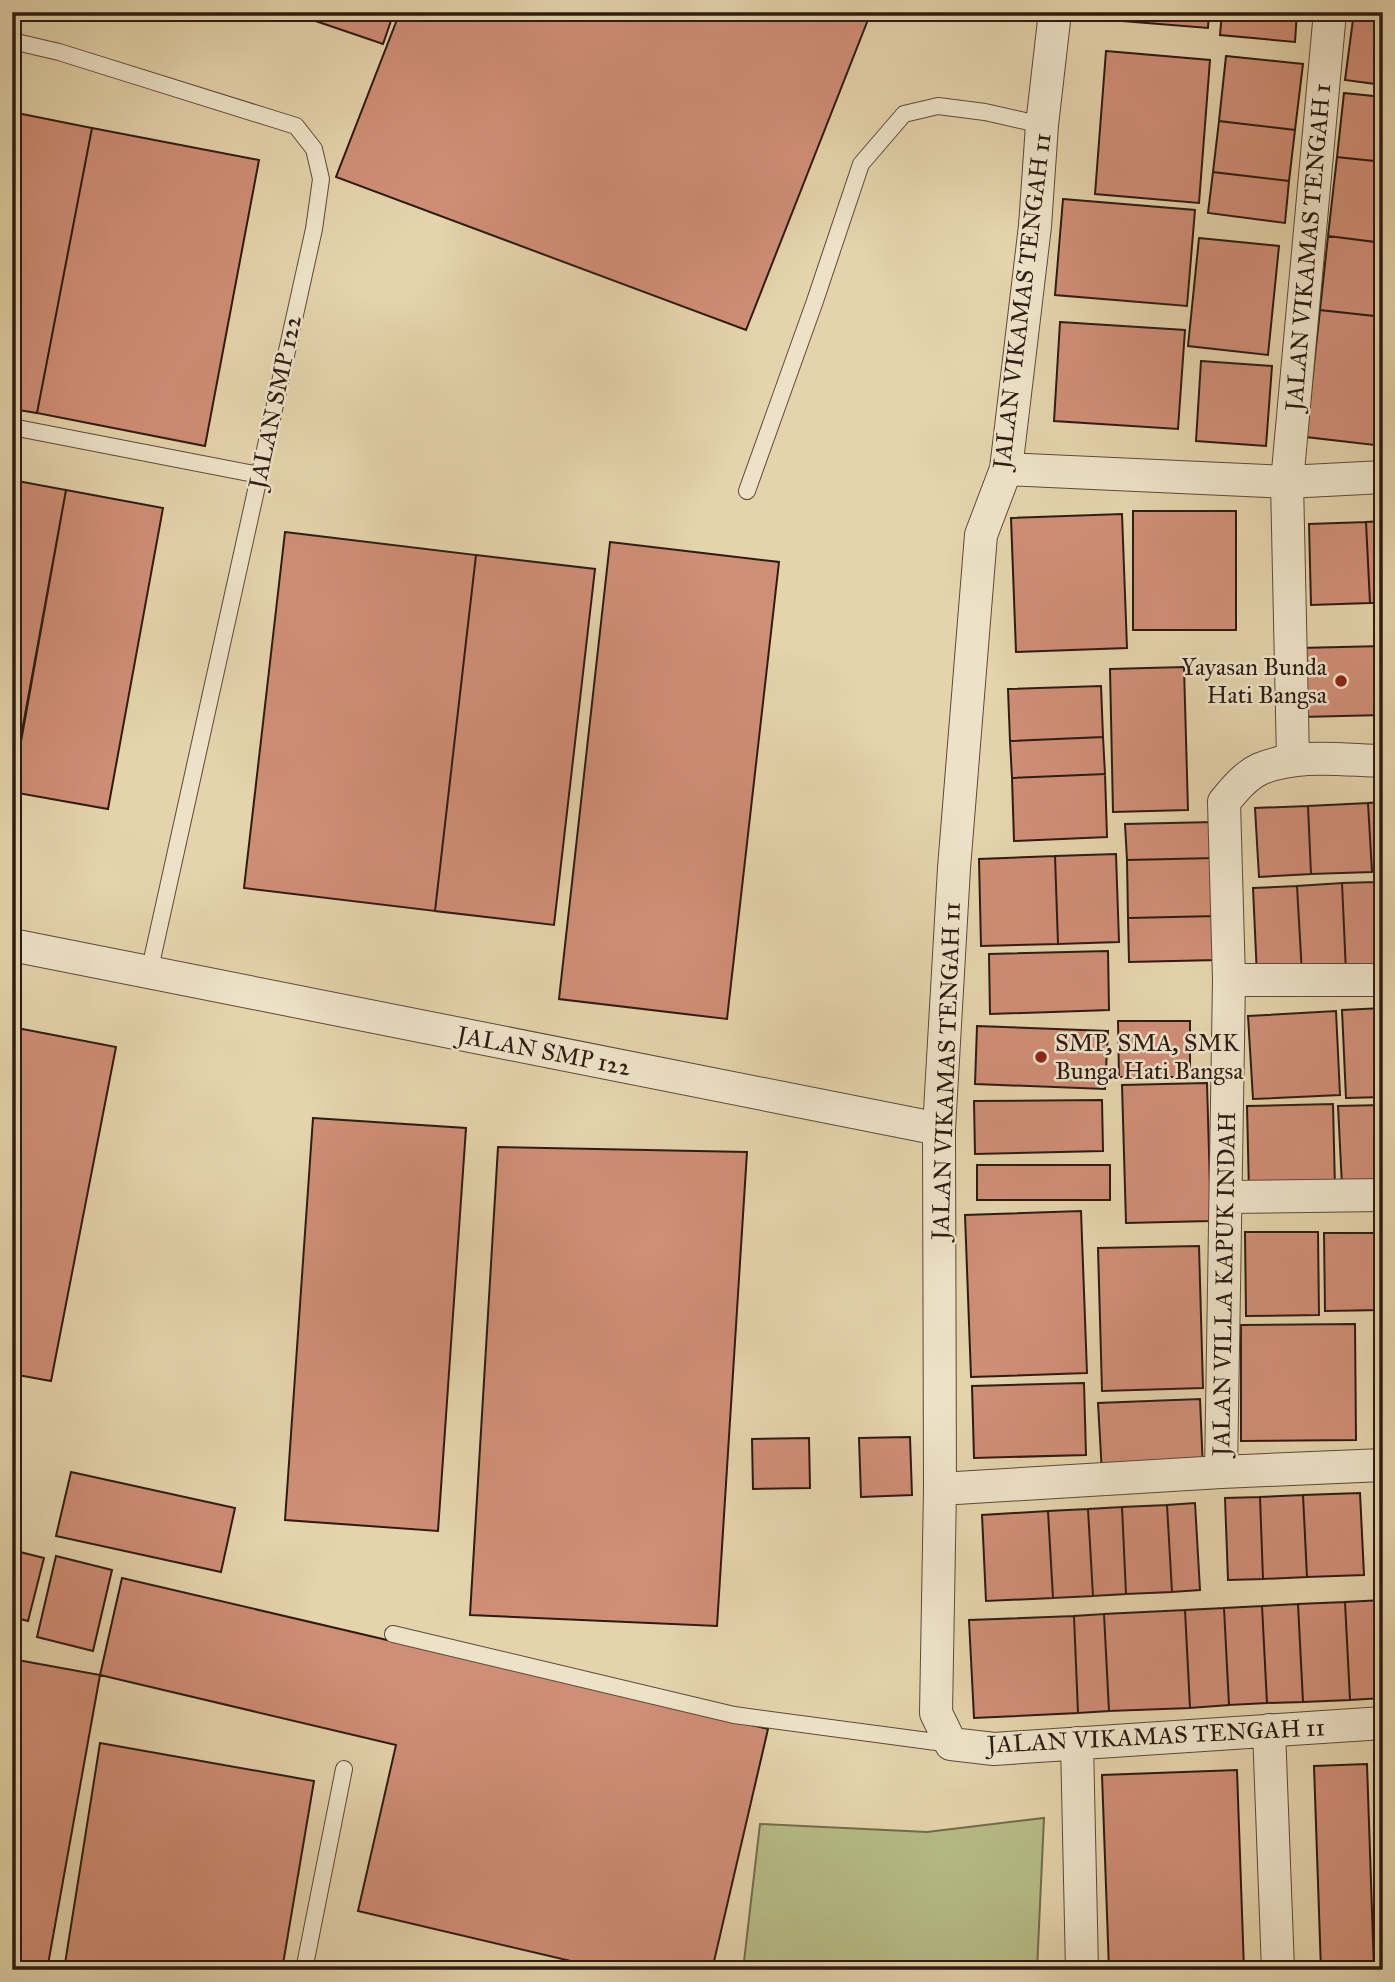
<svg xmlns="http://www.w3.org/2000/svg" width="1395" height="1982" font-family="'IM FELL Great Primer',serif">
<rect width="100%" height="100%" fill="#e4d3ab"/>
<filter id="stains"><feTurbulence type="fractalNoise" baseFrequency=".00286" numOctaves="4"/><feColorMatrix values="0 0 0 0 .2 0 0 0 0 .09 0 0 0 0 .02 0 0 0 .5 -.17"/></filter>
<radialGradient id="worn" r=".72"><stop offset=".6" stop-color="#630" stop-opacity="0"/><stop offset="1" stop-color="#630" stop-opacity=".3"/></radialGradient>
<path fill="#b6bc87" stroke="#726c4d" stroke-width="2" d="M1044 1818 1037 1970H743L760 1824 927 1832Z"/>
<path fill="#cf8e76" stroke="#2e1b13" stroke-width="2" d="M299 12H394L383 44 298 15Z
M400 12H871L746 330 336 177Z
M1099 12H1209L1208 28 1098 19Z
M1222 12H1297L1295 42 1220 35Z
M1354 12H1383V85L1345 80Z
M1106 51 1210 60 1199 203 1095 194Z
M1226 56 1303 64 1295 130 1219 121Z
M1344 93 1383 97V162L1337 157Z
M12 112 92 128 37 413 12 409Z
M1219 121 1295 130 1289 181 1213 172Z
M92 128 259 160 205 446 37 413Z
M1337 157 1383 162V243L1328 236Z
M1213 172 1289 181 1285 223 1208 213Z
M1063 199 1195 210 1187 306 1055 295Z
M1328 236 1383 243V317L1320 310Z
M1199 238 1279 246 1268 355 1188 346Z
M1320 310 1383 317V446L1306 437Z
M1060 322 1185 330 1178 429 1054 421Z
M1201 361 1272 366 1266 446 1196 441Z
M12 480 66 490 12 786Z
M66 490 163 508 108 809 12 792Z
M1133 511H1236V630H1133Z
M1122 514 1127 648 1016 652 1011 518Z
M1383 521V603H1370L1366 522Z
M1366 522 1370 603 1311 605 1309 524Z
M285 532 476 555 435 911 244 888Z
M610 542 779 562 727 1019 559 999Z
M476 555 595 569 554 925 435 911Z
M1383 646V715L1301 717 1299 648Z
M1184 667 1188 810 1113 812 1110 669Z
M1101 686 1103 737 1010 741 1008 689Z
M1103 737 1105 774 1012 778 1010 741Z
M1105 774 1107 837 1014 841 1012 778Z
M1383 802V871L1372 872 1368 803Z
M1368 803 1372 872 1311 874 1308 806Z
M1308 806 1311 874 1259 877 1255 808Z
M1214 822 1216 858 1127 860 1125 824Z
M1116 854 1119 942 1058 944 1055 856Z
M1055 856 1058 944 981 946 979 859Z
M1216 858 1217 916 1128 918 1127 860Z
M1383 881V970H1380L1375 882Z
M1375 882 1380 970 1346 972 1342 883Z
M1342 883 1346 972 1302 974 1297 886Z
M1297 886 1302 974 1257 976 1253 888Z
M1217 916 1218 960 1129 962 1128 918Z
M1108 951 1109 1010 990 1014 989 954Z
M1383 1008V1097L1346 1098 1342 1010Z
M1336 1011 1340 1095 1253 1099 1248 1016Z
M1118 1021H1190V1077H1119Z
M977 1026 1108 1031 1105 1089 975 1084Z
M12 1027 116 1047 51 1381 12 1374Z
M1207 1083 1211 1221 1126 1223 1122 1085Z
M1102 1100 1103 1151 975 1154 974 1101Z
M1333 1104 1335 1189 1249 1192 1247 1106Z
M1383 1105V1185L1342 1186 1338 1106Z
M313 1118 466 1128 438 1531 285 1520Z
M498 1147 747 1152 717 1626 470 1615Z
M977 1165H1110V1200H977Z
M1081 1211 1087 1373 971 1377 965 1215Z
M1245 1232H1318L1319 1315 1246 1316Z
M1324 1233H1383V1310L1325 1311Z
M1199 1246 1203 1388 1102 1391 1098 1248Z
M1355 1324 1356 1440 1241 1441V1325Z
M1084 1383 1086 1455 974 1458 972 1386Z
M1200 1399 1203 1469 1102 1474 1098 1403Z
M910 1437 912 1495 861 1497 859 1438Z
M809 1438 810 1488 753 1489 752 1439Z
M71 1472 235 1508 221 1572 56 1536Z
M1360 1493 1364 1575 1307 1577 1303 1495Z
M1303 1495 1307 1577 1263 1579 1260 1497Z
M1260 1497 1263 1579 1228 1580 1225 1498Z
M1195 1503 1200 1590 1172 1592 1167 1505Z
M1167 1505 1172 1592 1126 1594 1122 1507Z
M1122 1507 1126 1594 1093 1596 1088 1509Z
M1088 1509 1093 1596 1053 1598 1048 1511Z
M1048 1511 1053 1598 986 1601 982 1515Z
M12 1550 44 1558 28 1621 12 1617Z
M56 1556 112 1570 93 1651 37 1637Z
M122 1578 768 1729 712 1970H609L358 1911 396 1745 100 1675Z
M1383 1600V1698L1350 1700 1345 1602Z
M1345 1602 1350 1700 1303 1702 1298 1604Z
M1298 1604 1303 1702 1267 1703 1262 1606Z
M1262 1606 1267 1703 1229 1705 1224 1608Z
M1224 1608 1229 1705 1190 1708 1185 1610Z
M1185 1610 1190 1708 1109 1711 1104 1614Z
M1104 1614 1109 1711 1078 1713 1074 1616Z
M1074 1616 1078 1713 974 1718 969 1620Z
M12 1659 100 1675 47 1970H12Z
M100 1743 314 1781 282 1970H64Z
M1374 1762H1383V1814L1376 1815Z
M1367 1764 1374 1970H1321L1314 1766Z
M1237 1770 1244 1970H1109L1102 1775Z"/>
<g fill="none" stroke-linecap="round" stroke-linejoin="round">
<g stroke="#5c4939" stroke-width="18">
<path id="service" d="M12 41 59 52 296 126 314 149 321 179 314 229 149 973
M12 427 259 475
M747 491 815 301 861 164 904 114 938 106 985 112 1042 125
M393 1634 734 1715 951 1744
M304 1970 344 1769"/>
</g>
<g stroke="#5c4939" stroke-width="34">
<path id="minor" d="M1055 12 1042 125 1035 226 1006 469 981 535 954 868 939 1129 940 1489 936 1713 951 1744 994 1749 1383 1723
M1006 469 1287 482 1383 477
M1293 759 1287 482 1330 12
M12 945 939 1129
M1229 980H1383
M1227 1197 1383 1195
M1221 1472 1229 980 1224 802C1234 790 1245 776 1260 769 1298 753 1342 760 1383 761
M940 1489 1221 1472 1383 1465
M1269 1730 1278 1970
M1077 1743 1082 1970"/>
</g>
<use href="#service" stroke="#ede2c8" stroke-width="16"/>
<use href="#minor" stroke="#ede2c8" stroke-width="32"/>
</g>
<g fill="#8f2418" stroke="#ede2c8" stroke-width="2.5">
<circle cx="1341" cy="681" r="7"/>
<circle cx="1041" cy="1057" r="7"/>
</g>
<g text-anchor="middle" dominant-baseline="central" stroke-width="5" stroke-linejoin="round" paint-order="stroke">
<g font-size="24" fill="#2e1b13" stroke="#ede2c8">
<text transform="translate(1308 247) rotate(-85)">JALAN VIKAMAS TENGAH 1</text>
<text transform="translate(1022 301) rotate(-83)">JALAN VIKAMAS TENGAH 11</text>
<text transform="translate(275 402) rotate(-78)">JALAN SMP 122</text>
<text transform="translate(544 1051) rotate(11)">JALAN SMP 122</text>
<text transform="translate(946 1071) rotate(-88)">JALAN VIKAMAS TENGAH 11</text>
<text transform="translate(1224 1284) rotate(-89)">JALAN VILLA KAPUK INDAH</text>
<text transform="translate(1156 1736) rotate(-3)">JALAN VIKAMAS TENGAH 11</text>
</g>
<g font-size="24" fill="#2e1b13" stroke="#ede2c8" text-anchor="end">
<text x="1327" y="667">Yayasan Bunda<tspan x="1327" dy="28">Hati Bangsa</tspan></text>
<text x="1055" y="1043" text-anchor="start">SMP, SMA, SMK<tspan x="1055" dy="28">Bunga Hati Bangsa</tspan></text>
</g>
</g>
<rect width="1395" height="1982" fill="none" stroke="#e4d3ab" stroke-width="42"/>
<rect x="14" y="14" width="1367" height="1954" fill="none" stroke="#2e1b13" stroke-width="3.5"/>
<rect x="21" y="21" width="1353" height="1940" fill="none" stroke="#2e1b13" stroke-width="2"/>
<rect width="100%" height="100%" filter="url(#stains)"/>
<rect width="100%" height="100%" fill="url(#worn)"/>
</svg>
